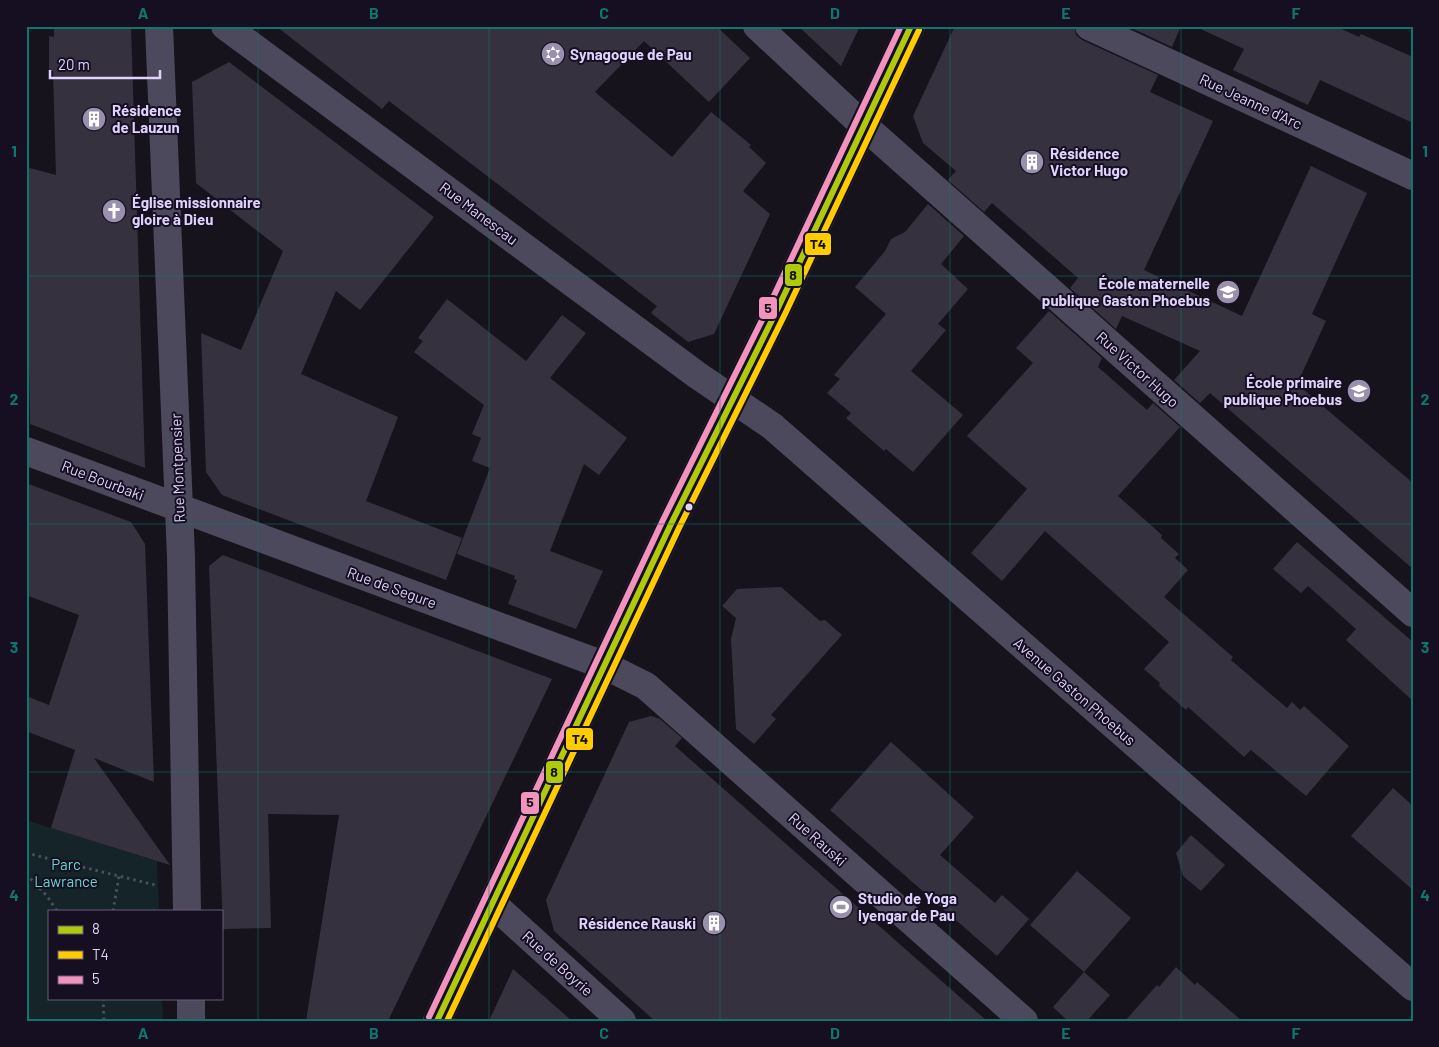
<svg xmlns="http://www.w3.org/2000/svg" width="1439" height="1047" font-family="Barlow,sans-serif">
<rect width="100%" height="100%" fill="#17131d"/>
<path fill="#142428" d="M26 820 157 861 159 911H49V998H162L163 1021H26Z"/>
<path fill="#36313f" d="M54 26H131L145 468 30 424 29 366 26 367V167L56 175 53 71H49V36L54 37Z
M276 26H716L750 58 709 102 644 41 595 92 672 157 711 112 751 145 749 147 766 163 743 191 770 214 714 334 688 342 651 313 657 306 389 101 382 109Z
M798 26H860L841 66Z
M955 26H1074L1076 35 1082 40 1158 75 1150 92 1213 121 1144 270 1242 316 1311 166 1367 193 1312 314 1326 321 1297 384 1413 483V569L1210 393 1200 403 1174 380 1200 351 1122 316 1116 329 1070 288 1078 278 992 203 984 212 948 180 956 171 923 143 913 116Z
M1127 26H1181L1172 47Z
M1194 26H1335L1359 37 1361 34 1413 57V123L1320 80 1308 105 1233 70 1244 49Z
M229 62 434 217 360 310 336 291 301 374 398 417 366 501 462 538 446 580 222 495 206 472 201 333 241 350 283 251 196 183 192 82Z
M928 204 964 236 941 264 968 289 938 324 946 330 911 371 963 415 913 472 886 449 884 451 846 418 851 413 827 393 840 379 834 375 886 314 855 287 885 251 891 239 905 232Z
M447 299 526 361 562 315 586 333 550 378 627 438 599 475 584 464 550 551 603 571 576 629 508 604 517 580 514 579 515 576 457 554 490 468 472 461 481 438 472 434 484 405 414 352 423 341 418 338Z
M1049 311 1102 358 1098 367 1147 410 1153 403 1180 427 1118 496 1162 535 1161 538 1179 554 1175 558 1188 570 1164 597 1233 657 1231 660 1287 708 1292 702 1300 710 1304 706 1349 746 1306 796 1251 750 1244 757 1188 707 1186 710 1159 686 1160 683 1144 669 1169 642 1045 531 1002 581 971 553 1027 489 967 436 1033 363 1016 348Z
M26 483 131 522 145 544 154 782 94 758 170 865 51 828 75 750 26 731V696L49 705 79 615 26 595Z
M1297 542 1413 642V701L1346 640 1356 629 1308 586 1301 593 1273 569Z
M223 555 552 679 388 1021H306L339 815 268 814 271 928 223 929 209 566Z
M781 587 820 621 825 620 842 635 771 715 776 719 754 744 736 729 731 639 736 618 722 606 737 589Z
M651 716 660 719 682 738 675 746 987 1021H655L554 931 546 900 629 722Z
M891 742 974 817 940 855 995 903 1002 895 1029 919 997 956 830 810Z
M1393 788 1413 806V890L1351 836Z
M1191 835 1225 865 1201 891 1183 876 1176 853Z
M1077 871 1131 918 1084 972 1030 925Z
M1176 967 1195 985 1197 982 1242 1021H1125L1157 985 1159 987Z
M513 969 572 1021H489Z
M1084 972 1110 995 1087 1021H1068L1053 1007Z"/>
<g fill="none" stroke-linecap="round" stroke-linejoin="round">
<path stroke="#494f5e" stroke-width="3" stroke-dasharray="2.5 4" stroke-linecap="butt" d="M26 853 155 885
M26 874 47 896 57 911
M113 911 119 876
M103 998 104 1021"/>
<path stroke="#4d495d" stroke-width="28" d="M159 26 181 557 187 911
M225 26 697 375 772 426 1413 987
M757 26 863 125 1413 613
M1089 26 1413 176
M26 451 606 666 646 686 1024 1021
M493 904 622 1021
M191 998V1021"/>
<path stroke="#524c63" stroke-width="28" d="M437 1021 671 524 777 310 911 26"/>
<g stroke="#160f21" stroke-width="10">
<path id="bus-1" d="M437 1021 671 524 777 310 911 26"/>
</g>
<g stroke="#160f21" stroke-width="10">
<path id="bus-2" d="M447 1021 679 528 785 314 919 30"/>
</g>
<g stroke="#160f21" stroke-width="10">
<path id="bus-3" d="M429 1017 663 520 769 306 901 26"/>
</g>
<use href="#bus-1" stroke="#afca0b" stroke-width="6"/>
<use href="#bus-2" stroke="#fc0" stroke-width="6"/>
<use href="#bus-3" stroke="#f193bd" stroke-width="6"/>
</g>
<path fill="none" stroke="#0f766e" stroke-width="1" stroke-opacity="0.55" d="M258 26V1021M489 26V1021M720 26V1021M950 26V1021M1181 26V1021M26 276H1413M26 524H1413M26 772H1413"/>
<defs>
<g id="synagogue-disc" transform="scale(1.25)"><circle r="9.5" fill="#9990ad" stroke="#160f21"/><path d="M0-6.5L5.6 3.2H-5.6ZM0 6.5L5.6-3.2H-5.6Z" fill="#fff"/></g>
<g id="building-disc" transform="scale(1.25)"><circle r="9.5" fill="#9990ad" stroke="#160f21"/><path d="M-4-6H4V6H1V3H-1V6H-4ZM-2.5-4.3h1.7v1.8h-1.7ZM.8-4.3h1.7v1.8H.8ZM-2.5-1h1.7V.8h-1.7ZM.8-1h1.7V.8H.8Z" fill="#fff"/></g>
<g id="church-disc" transform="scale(1.25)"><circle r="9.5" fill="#9990ad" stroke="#160f21"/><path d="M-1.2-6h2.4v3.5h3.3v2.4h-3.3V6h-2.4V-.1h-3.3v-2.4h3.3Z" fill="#fff"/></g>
<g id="school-disc" transform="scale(1.25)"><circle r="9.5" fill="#9990ad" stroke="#160f21"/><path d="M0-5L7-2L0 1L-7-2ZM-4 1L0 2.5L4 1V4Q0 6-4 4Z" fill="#fff"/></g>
<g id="stadium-disc" transform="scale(1.25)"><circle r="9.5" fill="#9990ad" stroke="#160f21"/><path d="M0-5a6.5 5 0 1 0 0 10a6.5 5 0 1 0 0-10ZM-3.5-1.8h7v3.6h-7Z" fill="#fff"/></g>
</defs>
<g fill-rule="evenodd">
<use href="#synagogue-disc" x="553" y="54"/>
<use href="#building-disc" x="94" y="119"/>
<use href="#building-disc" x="1032" y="162"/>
<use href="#church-disc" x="114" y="211"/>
<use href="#school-disc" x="1228" y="292"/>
<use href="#school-disc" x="1359" y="391"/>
<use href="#stadium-disc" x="841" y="907"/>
<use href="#building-disc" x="714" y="923"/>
</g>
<circle fill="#dfd3fb" stroke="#160f21" stroke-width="2" cx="689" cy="507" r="4.5"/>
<g text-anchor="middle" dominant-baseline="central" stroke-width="4" stroke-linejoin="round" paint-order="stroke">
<g font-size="15" font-weight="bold" fill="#dfd3fb" stroke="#160f21" text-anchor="start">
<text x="570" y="54">Synagogue de Pau</text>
<text x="112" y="110">Résidence<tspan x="112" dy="17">de Lauzun</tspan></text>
<text x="1050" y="153">Résidence<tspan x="1050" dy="17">Victor Hugo</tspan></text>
<text x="132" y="202">Église missionnaire<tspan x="132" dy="17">gloire à Dieu</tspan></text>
<text x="1210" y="283" text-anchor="end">École maternelle<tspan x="1210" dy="17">publique Gaston Phoebus</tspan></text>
<text x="1342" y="382" text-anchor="end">École primaire<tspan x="1342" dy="17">publique Phoebus</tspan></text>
<text x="858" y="898">Studio de Yoga<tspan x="858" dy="17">Iyengar de Pau</tspan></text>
<text x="696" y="923" text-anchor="end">Résidence Rauski</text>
</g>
<g font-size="15" fill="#dfd3fb" stroke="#160f21">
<text transform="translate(1251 101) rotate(25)">Rue Jeanne d'Arc</text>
<text transform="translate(479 213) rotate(37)">Rue Manescau</text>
<text transform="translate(1138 369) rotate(42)">Rue Victor Hugo</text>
<text transform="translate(177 468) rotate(-92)">Rue Montpensier</text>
<text transform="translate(103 480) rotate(21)">Rue Bourbaki</text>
<text transform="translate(392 587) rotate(20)">Rue de Segure</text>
<text transform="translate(1075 691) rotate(41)">Avenue Gaston Phoebus</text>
<text transform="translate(818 839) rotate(42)">Rue Rauski</text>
<text transform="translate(558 963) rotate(42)">Rue de Boyrie</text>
</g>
<g font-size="15" fill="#66d5cd" stroke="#160f21">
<text x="66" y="864">Parc<tspan x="66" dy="17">Lawrance</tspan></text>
</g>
</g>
<g stroke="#160f21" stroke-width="2">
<rect x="804" y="232" width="28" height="24" rx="5" fill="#fc0"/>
<rect x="784" y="263" width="19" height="24" rx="5" fill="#afca0b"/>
<rect x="758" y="296" width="20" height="24" rx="5" fill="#f193bd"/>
<rect x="565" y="727" width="29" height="24" rx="5" fill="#fc0"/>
<rect x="545" y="760" width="19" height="24" rx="5" fill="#afca0b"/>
<rect x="520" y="791" width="20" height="24" rx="5" fill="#f193bd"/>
</g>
<g font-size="14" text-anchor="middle" font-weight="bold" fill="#111">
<text x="818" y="249">T4</text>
<text x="793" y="280">8</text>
<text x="768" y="313">5</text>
<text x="580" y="744">T4</text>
<text x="554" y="777">8</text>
<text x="530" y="807">5</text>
</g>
<rect width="1439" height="1047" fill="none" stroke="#160f21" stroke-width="55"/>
<rect x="48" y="910" width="175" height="90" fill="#160f21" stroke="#665d78"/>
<rect x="58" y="926" width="25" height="8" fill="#afca0b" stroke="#665d78"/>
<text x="92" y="934" font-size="15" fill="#dfd3fb">8</text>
<rect x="58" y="951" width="25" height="8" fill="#ffcc00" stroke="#665d78"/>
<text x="92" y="960" font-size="15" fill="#dfd3fb">T4</text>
<rect x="58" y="976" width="25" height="8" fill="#f193bd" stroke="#665d78"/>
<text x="92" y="984" font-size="15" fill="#dfd3fb">5</text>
<path d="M50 70v8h110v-8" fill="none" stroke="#dfd3fb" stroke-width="2.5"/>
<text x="58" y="70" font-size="15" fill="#dfd3fb" stroke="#160f21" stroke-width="4" paint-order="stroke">20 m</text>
<rect x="28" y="28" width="1384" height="992" fill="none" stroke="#0f766e" stroke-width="2"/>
<g font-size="16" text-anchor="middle" font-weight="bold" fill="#0f766e">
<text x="143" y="19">A</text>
<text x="374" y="19">B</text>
<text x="604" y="19">C</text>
<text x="835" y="19">D</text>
<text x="1066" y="19">E</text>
<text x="1296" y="19">F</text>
<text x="14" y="157">1</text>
<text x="1425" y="157">1</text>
<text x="14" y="405">2</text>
<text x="1425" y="405">2</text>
<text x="14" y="653">3</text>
<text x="1425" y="653">3</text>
<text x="14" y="901">4</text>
<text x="1425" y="901">4</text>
<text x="143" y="1039">A</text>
<text x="374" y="1039">B</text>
<text x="604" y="1039">C</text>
<text x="835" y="1039">D</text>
<text x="1066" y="1039">E</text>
<text x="1296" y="1039">F</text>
</g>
</svg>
